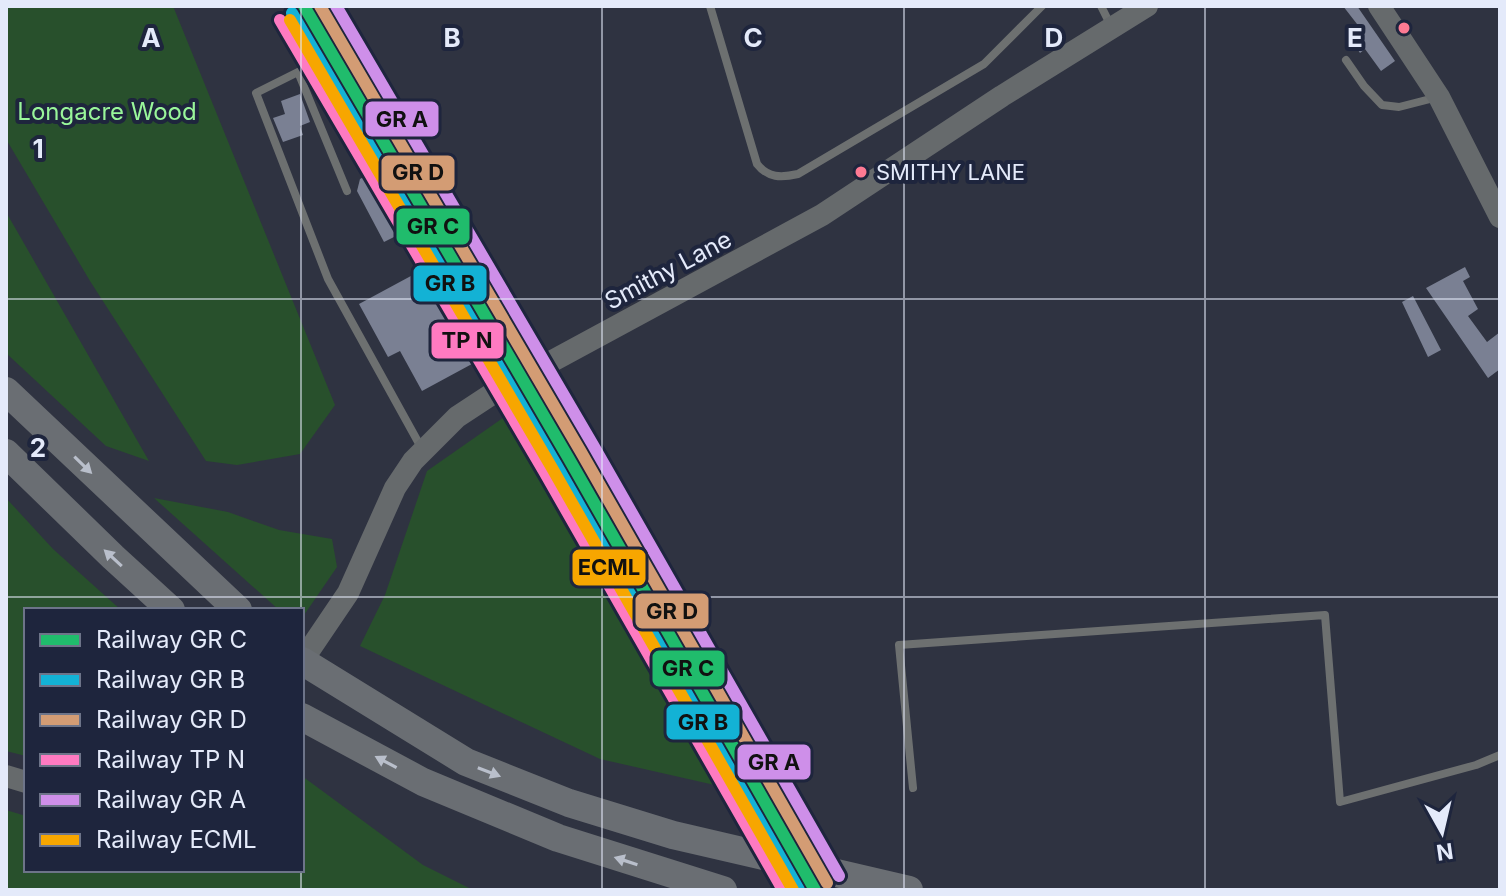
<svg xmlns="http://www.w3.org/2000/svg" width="1506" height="896" font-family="Inter,sans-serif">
<rect width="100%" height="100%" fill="#2f3341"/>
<path fill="#28502c" d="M6 6H173L335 405 300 454 237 465 206 461 90 281 6 139Z
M6 213V212L149 461 106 446 6 353Z
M510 413 682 731 719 786 600 759 360 646 385 595 427 471Z
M6 498 53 549 121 610H26V756L6 751Z
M154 498 228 512 279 530 332 539 337 567 302 618V610H279Z
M302 776 423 865 473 890 6 889V810L26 816V870H302Z"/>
<path fill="#7a8093" d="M1343 6H1357L1395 61 1381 71 1365 49 1360 53 1352 41 1364 33Z
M300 94 310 122 300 126 303 135 283 142 273 118 285 114 281 101Z
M376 170 408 230 384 242 357 191 360 179Z
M1465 267 1470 277 1463 281 1478 309 1468 316 1487 342 1500 332V369L1488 378 1426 288Z
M422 270 450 320 459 315 483 358 422 391 400 351 388 357 359 304Z
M1413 296 1441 350 1428 357 1402 302Z"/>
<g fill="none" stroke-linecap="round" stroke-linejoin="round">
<path stroke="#6d7070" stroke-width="8" d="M710 6 757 164C768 178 781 178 798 174L984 64 1042 6
M1101 6 1111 26
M1346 60 1364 86 1382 105 1399 107 1438 97
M347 191 298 72 256 93 328 279 422 449
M913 788 899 645 1325 615 1340 802 1476 765 1500 755"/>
<path stroke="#666a6c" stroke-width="22" d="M1379 6 1439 97 1500 217
M302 661 348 593 395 488 413 461 457 417 495 392 822 215 1002 96 1147 6
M6 776 26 782"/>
<path stroke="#6a6e73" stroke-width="28" d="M6 391 238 610
M6 453 113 557 171 610
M302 661 466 762 569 803 673 835 909 890
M302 717 423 782 558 838 723 890"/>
<g stroke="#1e253d" stroke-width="18">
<path id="rail-1" d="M304 6 569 459 815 890"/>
</g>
<g stroke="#1e253d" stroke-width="18">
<path id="rail-2" d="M292 13 557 466 799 890"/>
</g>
<g stroke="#1e253d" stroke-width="18">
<path id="rail-3" d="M320 6 581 452 827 883"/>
</g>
<g stroke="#1e253d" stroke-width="18">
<path id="rail-4" d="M280 20 545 473 783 890"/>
</g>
<g stroke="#1e253d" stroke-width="18">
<path id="rail-5" d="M336 6 593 445 839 876"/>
</g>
<g stroke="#1e253d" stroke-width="18">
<path id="rail-6" d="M290 20 552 468 793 890"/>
</g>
<use href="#rail-1" stroke="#20bc6c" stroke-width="12"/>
<use href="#rail-2" stroke="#13b2d5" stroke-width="12"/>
<use href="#rail-3" stroke="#d39c74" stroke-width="12"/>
<use href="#rail-4" stroke="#fe7ac1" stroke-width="12"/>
<use href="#rail-5" stroke="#ce8fe9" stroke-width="12"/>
<use href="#rail-6" stroke="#f7a600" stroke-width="12"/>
</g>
<defs><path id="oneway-solid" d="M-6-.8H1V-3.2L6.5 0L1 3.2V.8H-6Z" transform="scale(2)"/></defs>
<g fill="#b9bfcb">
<use href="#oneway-solid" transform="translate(83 465) rotate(44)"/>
<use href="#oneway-solid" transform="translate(113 558) rotate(-137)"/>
<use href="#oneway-solid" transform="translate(386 762) rotate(-152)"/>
<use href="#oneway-solid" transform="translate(489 772) rotate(21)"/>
<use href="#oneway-solid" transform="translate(626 861) rotate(-162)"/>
</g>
<path fill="none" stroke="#e4eafa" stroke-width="2" stroke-opacity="0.55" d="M301 6V610M602 6V890M904 6V890M1205 6V890M6 299H1500M6 597H1500M301 870V890"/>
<g fill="#fe7a93" stroke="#1e253d" stroke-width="3">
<circle cx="1404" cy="28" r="7"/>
<circle cx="861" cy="172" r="7"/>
</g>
<g text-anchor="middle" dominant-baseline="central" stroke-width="8" stroke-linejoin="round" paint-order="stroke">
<g font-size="22" fill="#e4eafa" stroke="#1e253d" text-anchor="start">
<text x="876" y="172">SMITHY LANE</text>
</g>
<g font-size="24" fill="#99f69a" stroke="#1e253d">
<text x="107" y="111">Longacre Wood</text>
</g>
<g font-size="24" fill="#e4eafa" stroke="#1e253d">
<text transform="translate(668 270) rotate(-28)">Smithy Lane</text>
</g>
</g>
<g font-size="26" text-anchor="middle" font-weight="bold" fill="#e4eafa" stroke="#1e253d" stroke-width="8" stroke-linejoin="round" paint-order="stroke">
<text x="151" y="47">A</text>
<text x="452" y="47">B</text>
<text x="753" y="47">C</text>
<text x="1054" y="47">D</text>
<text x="1355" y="47">E</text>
<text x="38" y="158">1</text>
<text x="38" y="457">2</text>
</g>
<g stroke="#1e253d" stroke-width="3">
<rect x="364" y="100" width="76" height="38" rx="8" fill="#ce8fe9"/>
<rect x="380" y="154" width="76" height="38" rx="8" fill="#d39c74"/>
<rect x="395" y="207" width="76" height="39" rx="8" fill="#20bc6c"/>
<rect x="412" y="264" width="76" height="39" rx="8" fill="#13b2d5"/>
<rect x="430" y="321" width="75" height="39" rx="8" fill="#fe7ac1"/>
<rect x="571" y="548" width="76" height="39" rx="8" fill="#f7a600"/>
<rect x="634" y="592" width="76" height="38" rx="8" fill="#d39c74"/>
<rect x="651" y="649" width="75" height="39" rx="8" fill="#20bc6c"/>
<rect x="665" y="703" width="76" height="38" rx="8" fill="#13b2d5"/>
<rect x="736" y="743" width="76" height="38" rx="8" fill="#ce8fe9"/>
</g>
<g font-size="22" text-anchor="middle" font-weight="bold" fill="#111">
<text x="402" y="127">GR A</text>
<text x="418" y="180">GR D</text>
<text x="433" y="234">GR C</text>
<text x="450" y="291">GR B</text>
<text x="467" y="348">TP N</text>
<text x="609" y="575">ECML</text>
<text x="672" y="619">GR D</text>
<text x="688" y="676">GR C</text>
<text x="703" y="730">GR B</text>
<text x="774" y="770">GR A</text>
</g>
<rect width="1506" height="896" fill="none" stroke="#e4eafa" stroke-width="16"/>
<rect x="24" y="608" width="280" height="264" fill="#1e253d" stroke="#6d7489" stroke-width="2"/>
<rect x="40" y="634" width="40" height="12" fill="#20bc6c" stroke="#6d7489" stroke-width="2"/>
<text x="96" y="648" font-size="24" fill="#e4eafa">Railway GR C</text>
<rect x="40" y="674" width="40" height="12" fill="#13b2d5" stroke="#6d7489" stroke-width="2"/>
<text x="96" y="688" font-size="24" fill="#e4eafa">Railway GR B</text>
<rect x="40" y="714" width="40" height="12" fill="#d39c74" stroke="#6d7489" stroke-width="2"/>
<text x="96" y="728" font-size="24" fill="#e4eafa">Railway GR D</text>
<rect x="40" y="754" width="40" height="12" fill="#fe7ac1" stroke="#6d7489" stroke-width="2"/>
<text x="96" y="768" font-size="24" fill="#e4eafa">Railway TP N</text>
<rect x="40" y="794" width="40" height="12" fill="#ce8fe9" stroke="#6d7489" stroke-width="2"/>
<text x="96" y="808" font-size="24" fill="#e4eafa">Railway GR A</text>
<rect x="40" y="834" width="40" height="12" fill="#f7a600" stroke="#6d7489" stroke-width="2"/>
<text x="96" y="848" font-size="24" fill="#e4eafa">Railway ECML</text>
<g transform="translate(1442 832) rotate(172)" stroke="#1e253d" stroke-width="6" paint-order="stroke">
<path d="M0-6L14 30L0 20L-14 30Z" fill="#e4eafa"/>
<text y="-12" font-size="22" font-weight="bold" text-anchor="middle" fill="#e4eafa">N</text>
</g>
</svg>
